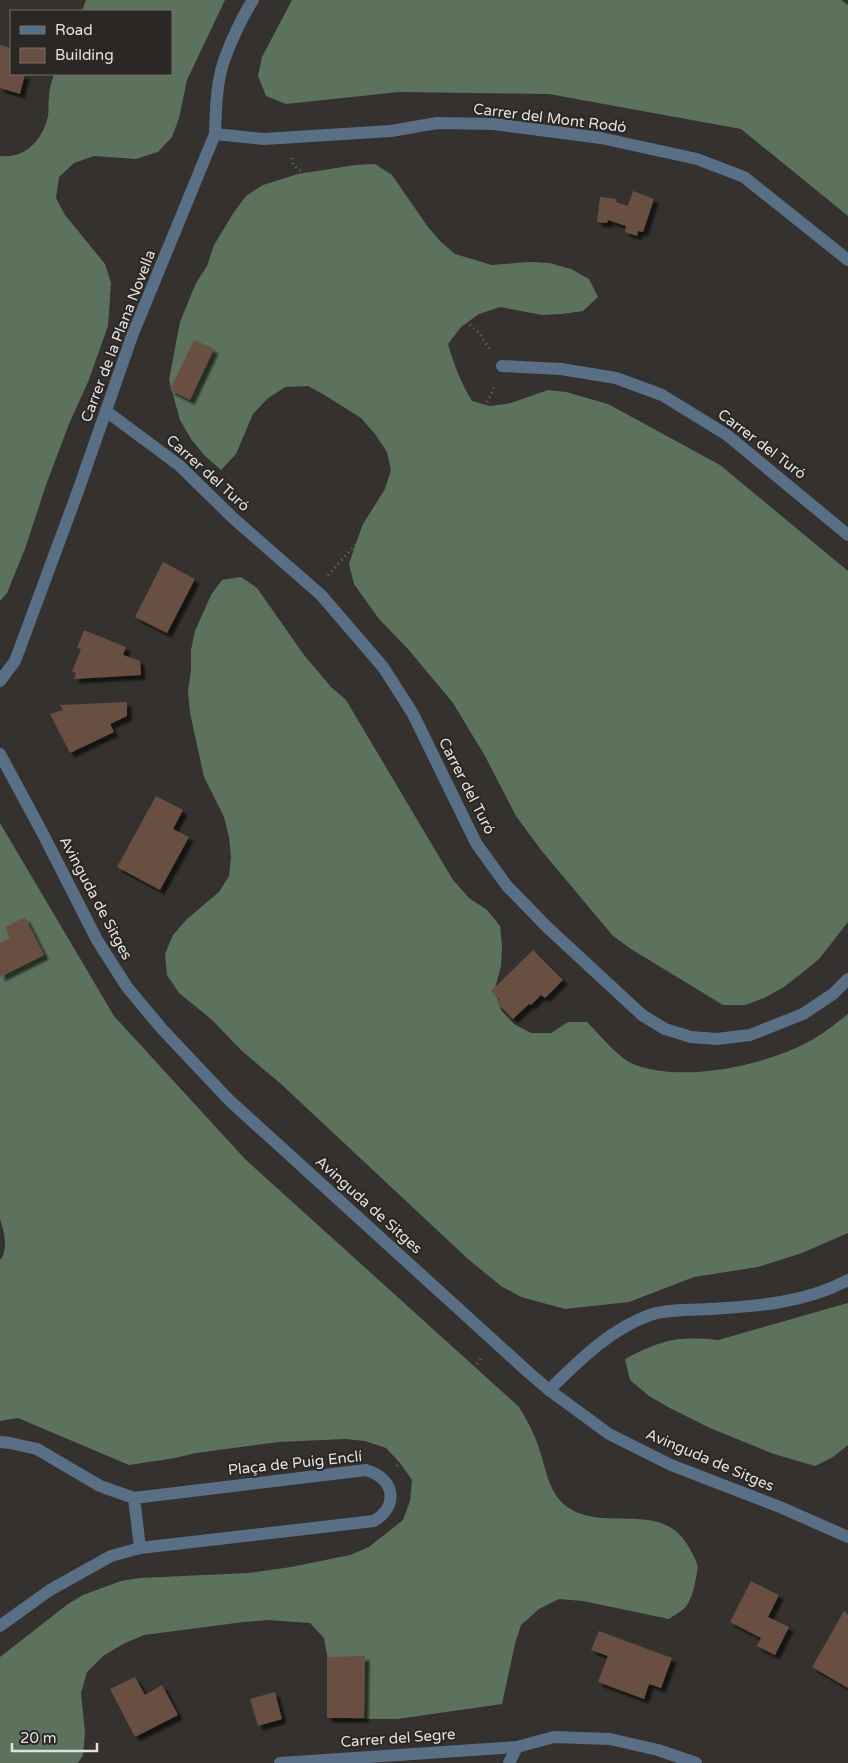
<svg xmlns="http://www.w3.org/2000/svg" width="848" height="1763" font-family="'Varela Round',sans-serif">
<defs>
<filter id="shadow"><feDropShadow dx="4.5" dy="4.5" stdDeviation="1" flood-color="#0009"/></filter>
</defs>
<rect width="100%" height="100%" fill="#34312e"/>
<path fill="#5d725d" d="M86 0H225L187 80 179 118 172 137 158 152 136 159 94 156 74 163 59 177 56 198 65 215 105 264 111 283 108 326 88 382 69 424 46 485 25 549 7 593 0 601V156C26 159 43 139 48 116 49 109 48 103 49 96 49 89 52 81 54 74H171V11H82Z
M292 0H841L848 5V216L741 129 549 94 399 92 286 104 266 96 258 76 262 57Z
M375 164 392 175 428 227 441 242 455 254 492 265 529 262 549 263 571 269 589 279 598 297 583 311 562 314 542 315 500 307 479 314 461 327 448 344C454 365 461 383 472 401L490 406 511 403 548 390 566 392 608 404 720 465 848 571V922L819 959 802 973 784 987 764 998 745 1005H723L631 949 613 936 541 850 516 816 485 756 453 703 408 649 379 619 354 584 349 564 355 546 363 524 385 489 391 470 387 452 375 434 361 418 326 396 308 386 285 387 267 399 253 414 236 454 221 470 205 456 191 439 180 420 169 380 180 322 196 283 207 266 214 245 234 212 246 196 263 185 298 174 355 165Z
M241 577 257 588 304 655 331 687 346 700 453 880 469 898 487 910 500 926 502 946 501 966 495 988 501 1010 514 1024 531 1033H551L568 1022H587C598 1033 618 1057 631 1063 677 1084 764 1066 808 1042 822 1035 835 1024 848 1014V1233L802 1253 758 1267 694 1277 629 1302 565 1309 521 1297 501 1286 468 1259 281 1084 242 1051 211 1019 179 993 167 975 165 954 173 935 187 919 219 892 229 876 231 857 229 837 224 817 204 777 190 713 188 691 191 671V650L195 631 211 595 222 580Z
M0 823 114 1016 245 1159 519 1407C527 1420 534 1433 539 1448 546 1468 548 1492 566 1506 605 1535 664 1496 691 1551 695 1559 699 1564 697 1572 695 1583 693 1596 687 1605 683 1611 674 1615 669 1619L583 1601 559 1599 539 1609 521 1625 515 1644 502 1704 397 1719H352L336 1705 324 1638 310 1623 267 1620 244 1622 144 1635 123 1644 103 1656 87 1672 81 1693 85 1733 83 1755 78 1763H0V1657L68 1604 83 1595 121 1581 140 1578 248 1573 291 1567 350 1555 369 1547 403 1520 410 1501 412 1480 400 1463 386 1448 365 1441 345 1439 279 1442 196 1453 175 1458 129 1465 18 1418 0 1421V1260C9 1249 4 1232 0 1219Z
M848 1303V1445L833 1457 815 1466 774 1454 710 1428 668 1407 649 1396 630 1380 625 1359C662 1340 676 1336 718 1340Z"/>
<path fill="#684f42" filter="url(#shadow)" d="M0 45 11 48V74H25L20 94 0 88Z
M633 191 654 199 643 232 638 231 637 236 625 232 626 226 608 220 607 223 597 222 600 197 617 199 616 202 628 206Z
M194 340 214 349 190 400 170 390Z
M163 562 195 579 167 633 135 617Z
M84 630 126 647 123 655 140 661 141 675 74 679 76 673 72 671 81 649 77 648Z
M127 702V716L110 724 114 732 70 753 50 714 63 710 60 705Z
M156 796 183 810 173 829 189 837 160 890 117 867Z
M25 917 44 955 0 977V943L10 938 5 927Z
M533 950 563 980 545 998 541 995 531 1005 529 1004 513 1019 497 1003 500 1000 491 991Z
M751 1581 779 1595 768 1617 789 1627 775 1655 757 1646 761 1638 730 1622Z
M844 1611 848 1614V1688L812 1667Z
M599 1631 672 1658 661 1688 649 1684 644 1699 598 1682 608 1656 591 1650Z
M365 1656 364 1718H327V1657Z
M135 1677 145 1695 162 1685 178 1715 135 1737 110 1689Z
M275 1692 282 1719 258 1726 250 1699Z"/>
<g fill="none" stroke-linecap="round" stroke-linejoin="round">
<path stroke="#6d6a68" stroke-width="3" stroke-dasharray="1 4" stroke-linecap="butt" d="M292 158 293 164 479 333 491 351
M328 575 488 401 495 385
M397 1466 451 1401 482 1357"/>
<path stroke="#596f86" stroke-width="12" d="M215 134 264 139 391 131 437 123 494 124 601 138 697 159 744 177 848 260
M502 366 561 369 616 378 662 395 727 435 848 535
M106 411 180 466 233 518 321 595 383 667 413 714 476 843 507 886 547 927 642 1015 665 1029 691 1037 717 1039 750 1035 803 1014 833 994 848 979
M0 681 15 661 21 645 78 491 132 336 215 134C216 111 216 86 223 64 229 45 242 17 253 0
M549 1390C579 1361 610 1329 650 1315 667 1309 692 1310 711 1309 758 1306 805 1303 848 1280
M0 1442 10 1443 37 1449 100 1486 134 1498 366 1470C394 1478 400 1505 374 1521L140 1548 111 1556 50 1590 0 1626
M134 1498 140 1548
M280 1763 517 1747 554 1737 610 1739 658 1750 696 1763
M509 1763 517 1747"/>
<path stroke="#596f86" stroke-width="12" d="M0 754 43 834 97 940 127 987 162 1029 229 1100 527 1371 549 1390 609 1434 671 1465 780 1507 848 1537"/>
</g>
<g text-anchor="middle" dominant-baseline="central" stroke-width="4" stroke-linejoin="round" paint-order="stroke">
<g font-size="15" fill="#e3e1e0" stroke="#2a2724">
<text transform="translate(550 118) rotate(7)">Carrer del Mont Rodó</text>
<text transform="translate(118 336) rotate(-69)">Carrer de la Plana Novella</text>
<text transform="translate(762 444) rotate(37)">Carrer del Turó</text>
<text transform="translate(208 473) rotate(42)">Carrer del Turó</text>
<text transform="translate(467 786) rotate(63)">Carrer del Turó</text>
<text transform="translate(96 898) rotate(62)">Avinguda de Sitges</text>
<text transform="translate(369 1205) rotate(42)">Avinguda de Sitges</text>
<text transform="translate(710 1460) rotate(23)">Avinguda de Sitges</text>
<text transform="translate(295 1463) rotate(-6)">Plaça de Puig Enclí</text>
<text transform="translate(398 1738) rotate(-4)">Carrer del Segre</text>
</g>
</g>
<rect x="10" y="10" width="162" height="65" fill="#2a2724" stroke="#74716f"/>
<rect x="20" y="26" width="25" height="8" fill="#596f86" stroke="#74716f"/>
<text x="55" y="35" font-size="15" fill="#e3e1e0">Road</text>
<rect x="20" y="48" width="25" height="15" fill="#684f42" stroke="#74716f"/>
<text x="55" y="60" font-size="15" fill="#e3e1e0">Building</text>
<path d="M12 1743v8h85v-8" fill="none" stroke="#e3e1e0" stroke-width="2.5"/>
<text x="20" y="1743" font-size="15" fill="#e3e1e0" stroke="#2a2724" stroke-width="4" paint-order="stroke">20 m</text>
</svg>
